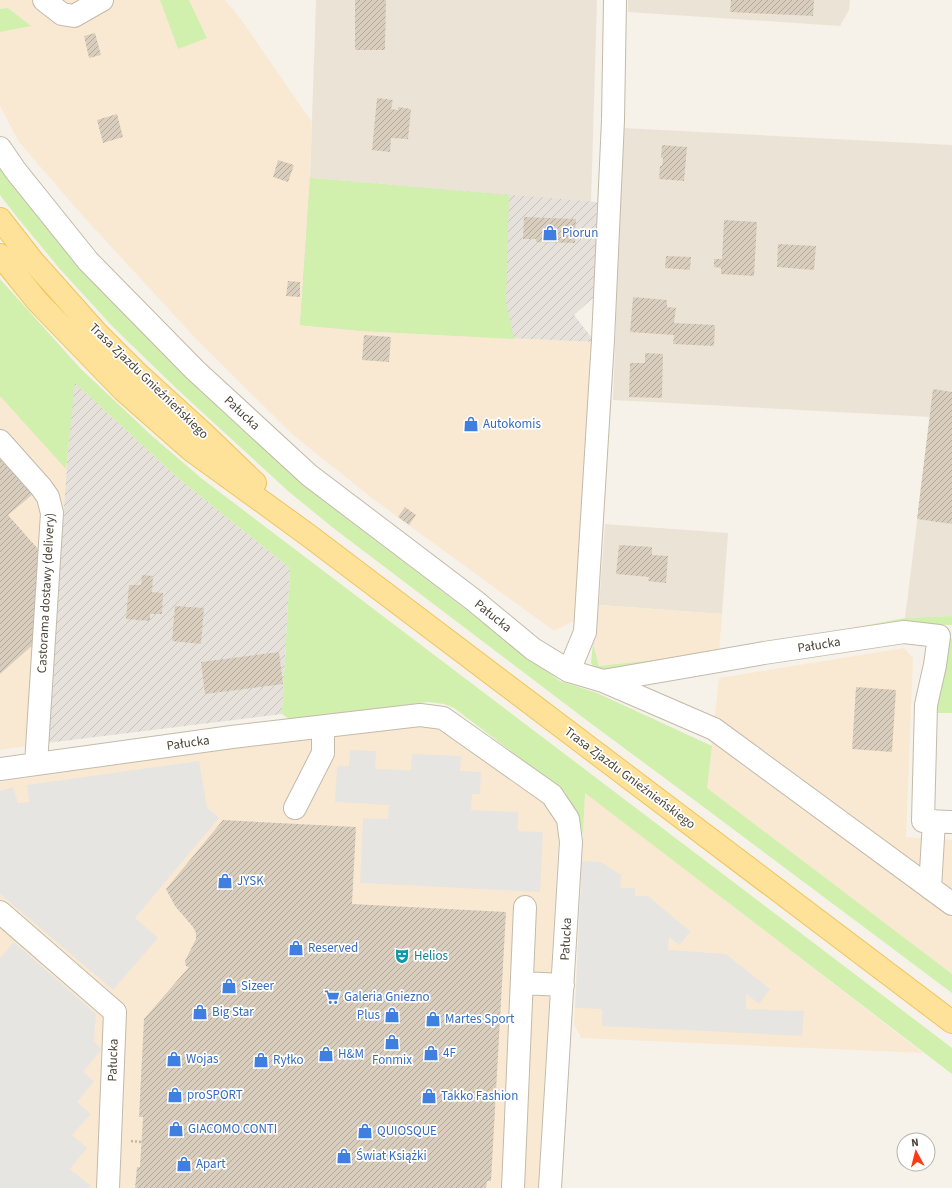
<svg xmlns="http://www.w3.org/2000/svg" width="952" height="1188" font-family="'Source Sans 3',sans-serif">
<defs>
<pattern id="industrial-furrows" width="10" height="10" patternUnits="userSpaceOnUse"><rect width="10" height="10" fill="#e6e1da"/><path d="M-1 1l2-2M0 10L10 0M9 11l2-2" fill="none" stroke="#c7c2bc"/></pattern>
<pattern id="building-hatch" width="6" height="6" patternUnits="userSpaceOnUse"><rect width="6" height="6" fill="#d9cebd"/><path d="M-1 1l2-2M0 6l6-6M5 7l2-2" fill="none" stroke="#b2a99a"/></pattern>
</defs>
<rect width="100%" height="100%" fill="#f6f2e9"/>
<path fill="#ebe4d6" d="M316 0H597L591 202 310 178Z
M628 0H850L849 10 840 26 628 12Z
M623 128 952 145V616L905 618 930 417 613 400Z
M605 524 728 533 722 614 599 605Z"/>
<path fill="#fae9d2" d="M0 0H160L178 48 207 37 189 0H225L240 18 312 122 310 178 300 325 362 331 595 342 576 620 554 631 377 502 293 435 195 338 82 215 19 142 0 106V32L30 26 8 8 0 9Z
M0 299 73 381 47 743 0 750Z
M599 605 722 614 719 653 599 666 593 644Z
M904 648 913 658 906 837 952 840V974L707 788 719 678Z
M428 724 439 727 541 800 556 820 559 836 538 1188H0V782L234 747Z
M585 792 923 1053 581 1038 574 1024Z"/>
<path fill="url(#industrial-furrows)" d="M310 178 597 202 596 295 574 315 595 342 362 331 300 325Z
M73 381 178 478 290 568 282 714 47 743Z"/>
<path fill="#d1efad" d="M160 0H189L207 38 178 49Z
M8 8 31 26 0 32V9Z
M0 162 299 479 342 515 560 681 597 693 712 746 707 788 952 974V993L705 808 585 719 332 527 288 491 177 389 113 327 59 268 17 217 0 195Z
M310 178 509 195 506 302 514 339 362 331 300 325Z
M0 279 80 368 151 435 201 478 952 1048V1074L585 793 583 835 579 820 565 792 454 708 444 704 428 702 289 719 282 714 290 568 178 478 75 383 66 469 0 396Z
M952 616V625L906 624 611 672 594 668 591 663 593 644 599 666 719 653 905 618Z
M950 638 952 639V713H935L943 643Z"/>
<path fill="#e7e5e1" d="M350 750 376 751 375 769 411 770 412 754 461 756 460 771 481 772 480 794H472L471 810 518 812V831L543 832 540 892 360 883 363 818 388 819 389 805 335 802 337 766H349Z
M199 761 207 807 219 818 135 918 158 938 113 990 0 894V791L13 787 18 803 29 802 27 785Z
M582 861 601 862 621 875 620 888H635V896H648L691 932 679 945 669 937 668 950 726 954 770 989 759 1004 746 994V1009L804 1011 802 1036 602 1026V1009L575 1008Z
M14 942 96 1014 94 1042 102 1049 83 1072 94 1081 77 1102 91 1114 72 1135 87 1148 70 1169 91 1186 89 1188H0V958Z"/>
<path fill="url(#building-hatch)" d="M355 0H386L385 50H355Z
M731 0H814L813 16 730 12Z
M95 33 101 55 89 58 84 36Z
M377 98 393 100 391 109 398 110V107L411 109 408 139 391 138 390 152 372 150Z
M117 114 123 137 103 143 97 120Z
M662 145 687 147 684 181 659 179 660 166H662L663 158H661Z
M278 160 294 165 288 182 273 177Z
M524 217 576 219 575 243 536 242V239H523Z
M724 220 757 222 754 276 721 274V268L714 267V259H722Z
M778 244 816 246 814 270 777 267Z
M666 256 691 257 690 270 665 268Z
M288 281 300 282V297L286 296Z
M633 297 667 300V307L676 308 674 323 715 325 714 346 673 344 674 335 630 332Z
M364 335 391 337 389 362 362 360Z
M645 353 663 354 662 398 629 397 630 363H645Z
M933 389 952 392V524L917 519Z
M0 458 33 494 8 515 38 549 34 644 0 674Z
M405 507 416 515 409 525 398 517Z
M619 545 652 547V555L668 556 666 583 648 581 649 577 616 574Z
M142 575 153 576 152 592 163 593 162 614H150V621L126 619 129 585H141Z
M175 606 204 608 201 644 172 641Z
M279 652 283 684 205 694 201 662Z
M856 687 896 690 892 752 852 749Z
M223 820 356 827 352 904 506 912 491 1181H487L486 1188H135L137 1167H140L143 1117H139L144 1019 189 967 186 966 185 961 196 939V933L193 927 175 906 166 889Z"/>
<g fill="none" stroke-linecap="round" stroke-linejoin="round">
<g stroke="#c3baaa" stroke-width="24">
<path id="minor" d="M44 0 62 14 74 16 102 0
M0 148 15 170 88 261 195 370 309 475 475 601 533 649 569 671 603 681 764 653 904 632 939 636 935 665 926 705 923 821 952 822
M0 441 41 487 48 497 52 513 36 764
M569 671 585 632 603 340 613 120 615 0
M603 681 714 729 952 904
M0 769 232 737 420 715 443 718 552 795 568 819 571 842 550 1188
M295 808 323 753V727
M930 888 934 821
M0 912 115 1012 108 1188
M522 983 563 985
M513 1188 525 907"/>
</g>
<g stroke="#f2c45b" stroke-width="24">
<path id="major" d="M0 219 32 260 97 333 138 374 204 434 255 483
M0 255 37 301 123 390 191 450 308 535 952 1022"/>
</g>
<path stroke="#c7b79a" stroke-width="2.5" stroke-dasharray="2 2" stroke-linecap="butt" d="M131 1141 141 1142"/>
<use href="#minor" stroke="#fff" stroke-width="22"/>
<use href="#major" stroke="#ffe299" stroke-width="22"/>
</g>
<defs>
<g id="shop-bare" transform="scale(1.2)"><path d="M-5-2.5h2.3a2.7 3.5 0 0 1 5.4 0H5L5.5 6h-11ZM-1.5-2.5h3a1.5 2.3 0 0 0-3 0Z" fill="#3f7fe0" stroke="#fff" stroke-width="2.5" paint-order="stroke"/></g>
<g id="theatre-bare" transform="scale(1.2)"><path d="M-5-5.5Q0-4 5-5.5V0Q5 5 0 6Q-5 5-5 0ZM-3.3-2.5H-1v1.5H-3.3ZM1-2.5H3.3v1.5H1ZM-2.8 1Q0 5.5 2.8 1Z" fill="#0f9aa8" stroke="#fff" stroke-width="2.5" paint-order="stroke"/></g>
<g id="supermarket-bare" transform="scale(1.2)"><path d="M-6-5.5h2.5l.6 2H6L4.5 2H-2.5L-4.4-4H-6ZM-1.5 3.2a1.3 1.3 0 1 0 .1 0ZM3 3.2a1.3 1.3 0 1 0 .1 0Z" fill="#3f7fe0" stroke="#fff" stroke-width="2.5" paint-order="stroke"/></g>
</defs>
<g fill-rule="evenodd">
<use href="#shop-bare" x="550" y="233"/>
<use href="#shop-bare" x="471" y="424"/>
<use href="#shop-bare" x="225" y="881"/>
<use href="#shop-bare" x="296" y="948"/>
<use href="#theatre-bare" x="402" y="956"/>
<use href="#shop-bare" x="229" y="986"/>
<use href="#supermarket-bare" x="332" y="997"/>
<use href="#shop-bare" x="200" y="1012"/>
<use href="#shop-bare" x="392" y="1015"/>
<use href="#shop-bare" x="433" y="1019"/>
<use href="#shop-bare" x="392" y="1042"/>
<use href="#shop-bare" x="431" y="1053"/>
<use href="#shop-bare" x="326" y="1054"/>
<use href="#shop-bare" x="174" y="1059"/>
<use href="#shop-bare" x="261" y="1060"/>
<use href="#shop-bare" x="175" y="1095"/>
<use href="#shop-bare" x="429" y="1096"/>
<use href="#shop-bare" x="176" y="1129"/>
<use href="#shop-bare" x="365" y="1131"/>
<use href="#shop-bare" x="344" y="1156"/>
<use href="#shop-bare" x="184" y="1164"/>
</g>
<g text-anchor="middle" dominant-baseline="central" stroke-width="3.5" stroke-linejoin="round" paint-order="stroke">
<g font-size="13" fill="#366cbe" stroke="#fff" text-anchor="start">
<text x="562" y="233">Piorun</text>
<text x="483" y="424">Autokomis</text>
<text x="237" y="881">JYSK</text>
<text x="308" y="948">Reserved</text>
<text x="241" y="986">Sizeer</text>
<text x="344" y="997">Galeria Gniezno</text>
<text x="212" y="1012">Big Star</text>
<text x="380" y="1015" text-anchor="end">Plus</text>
<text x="445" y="1019">Martes Sport</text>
<text x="443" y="1053">4F</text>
<text x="338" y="1054">H&amp;M</text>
<text x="186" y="1059">Wojas</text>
<text x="273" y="1060">Ryłko</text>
<text x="392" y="1060" text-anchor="middle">Fonmix</text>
<text x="187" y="1095">proSPORT</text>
<text x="441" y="1096">Takko Fashion</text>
<text x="188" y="1129">GIACOMO CONTI</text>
<text x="377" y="1131">QUIOSQUE</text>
<text x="356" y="1156">Świat Książki</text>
<text x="196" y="1164">Apart</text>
</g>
<g font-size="13" fill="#4b4336" stroke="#fff">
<text transform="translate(149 381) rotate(44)">Trasa Zjazdu Gnieźnieńskiego</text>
<text transform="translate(242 413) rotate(43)">Pałucka</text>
<text transform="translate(46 593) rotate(-87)">Castorama dostawy (delivery)</text>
<text transform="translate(493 616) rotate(39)">Pałucka</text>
<text transform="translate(819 645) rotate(-9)">Pałucka</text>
<text transform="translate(188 743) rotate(-8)">Pałucka</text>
<text transform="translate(630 778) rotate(37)">Trasa Zjazdu Gnieźnieńskiego</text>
<text transform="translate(566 939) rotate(-87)">Pałucka</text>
<text transform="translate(113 1060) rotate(-88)">Pałucka</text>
</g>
<g font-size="13" fill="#0d838f" stroke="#fff" text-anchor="start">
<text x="414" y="956">Helios</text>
</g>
</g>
<g transform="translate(916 1152) rotate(353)"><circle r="19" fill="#ffffff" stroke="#b7b4af"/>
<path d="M0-3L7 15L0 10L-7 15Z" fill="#ff3a17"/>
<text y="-6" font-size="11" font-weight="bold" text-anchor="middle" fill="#4b4336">N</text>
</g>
</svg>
